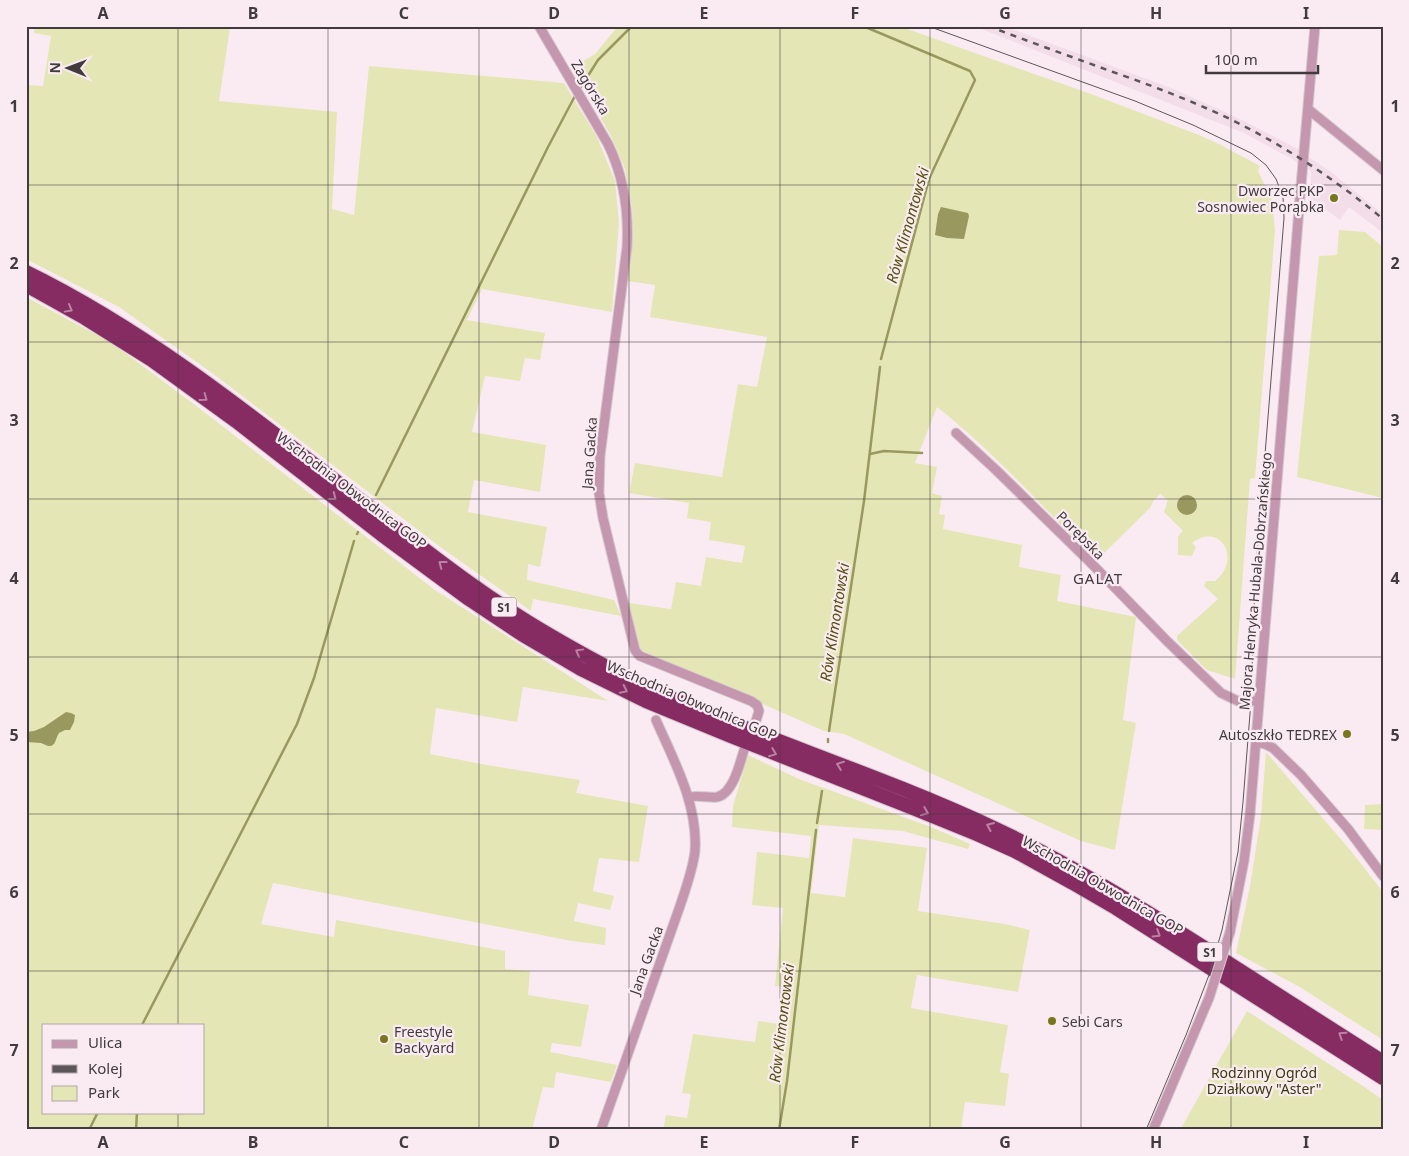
<svg xmlns="http://www.w3.org/2000/svg" width="1409" height="1156" font-family="'Noto Sans',sans-serif">
<rect width="100%" height="100%" fill="#faebf3"/>
<path fill="#f3dde9" d="M974 26H1004L1174 89 1236 117 1296 148 1331 172 1383 214V233L1349 207 1340 220 1310 198 1311 171 1290 158 1244 133Z"/>
<path fill="#e5e6b5" fill-rule="evenodd" d="M35 26H232L230 28 219 101 337 112 332 209 354 215 369 66 564 83 597 137 615 181 619 223 612 312 482 289 467 320 545 333 540 360 525 358 520 381 485 376 472 432 546 445 540 492 474 480 468 512 547 527 540 567 528 564 527 580 614 600 621 616 533 599 531 611 439 546 212 373 119 307 26 259V85L43 86 51 36 34 33Z
M618 26H899L1091 94 1199 135 1219 144 1260 166 1258 171 1272 200 1275 230 1255 478 1250 479 1235 679 1207 670 1177 640V636L1218 599 1204 586 1206 581H1215C1242 560 1221 521 1192 543L1196 547 1192 556 1178 555V536L1183 531 1164 512 1168 500 1160 494 1154 500 1150 508 1096 561C1045 509 995 453 937 407L915 463 937 467 932 493 942 496 939 514 945 515 943 529 1022 545 1019 567 1061 575 1057 601 1136 617 1123 720 1136 723 1115 850 1081 841 844 734 824 731 640 650 629 603 671 609 676 582 701 586 706 557 742 563 745 546 709 540 711 522 687 518 689 503 629 493 635 463 722 477 738 384 757 387 767 337 650 317 655 285 627 281 633 235 632 207 625 169 611 136 572 68 595 54Z
M1339 230 1365 232 1383 247V498L1297 477 1319 256 1337 255Z
M26 297 112 343 195 405 435 590 608 701 523 687 517 722 436 708 430 754 487 765 580 780 576 793 648 806 639 862 599 858 593 891 614 896 610 910 578 903 574 921 606 928 605 945 572 941 273 883 261 924 334 937 336 920 505 951V969L530 971 528 995 589 1005 581 1047 552 1043 550 1052 617 1065 611 1082 556 1072 554 1088 543 1087 532 1130H26ZM44 1025H204V1112H44Z
M1266 752 1351 851 1383 892V1040L1298 986 1236 953 1250 886 1261 816Z
M748 755 799 779 931 827 970 844 968 849 903 831 819 825 811 893 845 897 853 838 927 848 918 911 1005 924 1030 930 1018 992 917 975 911 1008 1008 1025 1000 1072 1009 1074 1005 1106 965 1102 961 1130H663L666 1115 687 1118 691 1094 682 1093 693 1034 755 1042 758 1021 786 1025 792 988 775 986 783 908 752 905 757 852 809 858 811 836 732 827 733 806Z
M1383 804V830L1364 829 1365 805Z
M1247 1011 1363 1086 1383 1100V1130H1180Z"/>
<path fill="#99995f" d="M941 207 968 213 969 216 964 239 947 238 935 235 938 214Z
M1177 505a10 10 0 1 1 20 0a10 10 0 1 1-20 0Z
M66 712 71 713 75 715 74 722 70 730H65L59 733C55 739 56 747 48 746L41 743 26 742V732L34 731 44 727Z"/>
<g fill="none" stroke-linecap="round" stroke-linejoin="round">
<path stroke="#99995f" stroke-width="2.5" d="M863 26 970 71 975 80 929 179 881 359
M579 90 598 60 632 26
M870 454 884 451 922 453
M376 495 548 147 576 94
M357 534 358 532
M829 731 864 501 880 367
M828 742V739
M817 823 822 791
M142 1025 297 724 314 678 354 541
M89 1130 98 1112
M136 1130 137 1112
M779 1130 787 1081 816 830"/>
<g stroke="#d5c8cf" stroke-width="11">
<path id="minor" d="M539 26 608 144C624 177 629 211 627 247L600 456 599 493 603 518 635 650 637 653 640 656 751 701 757 705 759 711 755 724
M1308 109 1383 170
M956 433 996 470 1088 560 1167 641 1221 693 1238 701H1259
M1256 742 1265 744 1273 748 1301 775 1348 829 1383 876
M689 797C698 795 708 798 717 797 733 794 740 763 744 750
M1230 932 1244 861 1250 814 1300 197 1315 26
M601 1130 680 906C686 888 693 869 695 851 698 804 674 761 656 720
M1153 1130 1209 998"/>
</g>
<g stroke="#d5c8cf" stroke-width="16">
<path id="highway" d="M26 272C159 337 274 434 391 524 443 564 495 604 553 637 599 664 646 688 695 708 794 749 898 783 996 829 1068 863 1135 904 1203 947 1263 985 1323 1023 1383 1062
M26 285 85 318 152 360 236 421 381 534 469 599 523 635 581 669 646 701 731 736 913 808 977 834 1015 851 1073 883 1116 908 1383 1078"/>
</g>
<use href="#minor" stroke="#c597ae" stroke-width="9"/>
<use href="#highway" stroke="#872c63" stroke-width="14"/>
<path stroke="#5d5659" stroke-width="1" d="M928 26 1135 101 1193 125 1251 153 1266 165 1276 179 1283 197 1284 218 1255 579 1251 701 1243 802 1238 852 1222 930 1209 975 1186 1035 1146 1130"/>
<path stroke="#5d5659" stroke-width="2.5" stroke-dasharray="6 6" stroke-linecap="butt" d="M988 26C1030 42 1072 57 1113 72 1153 86 1192 101 1230 119 1285 146 1336 180 1383 219"/>
<g stroke="#d5c8cf" stroke-width="11" stroke-linecap="butt">
<path id="minor-bridge" d="M1209 998 1230 932"/>
</g>
<use href="#minor-bridge" stroke="#c597ae" stroke-width="9"/>
</g>
<defs><path id="oneway-chevron" d="M-2-3.5L2.5 0L-2 3.5" fill="none" stroke-width="1.6" stroke-linecap="round" stroke-linejoin="round" transform="scale(1.25)"/></defs>
<g stroke="#bb82a4">
<use href="#oneway-chevron" transform="translate(69 309) rotate(29)"/>
<use href="#oneway-chevron" transform="translate(204 398) rotate(36)"/>
<use href="#oneway-chevron" transform="translate(333 497) rotate(38)"/>
<use href="#oneway-chevron" transform="translate(442 564) rotate(-143)"/>
<use href="#oneway-chevron" transform="translate(579 652) rotate(-151)"/>
<use href="#oneway-chevron" transform="translate(624 690) rotate(26)"/>
<use href="#oneway-chevron" transform="translate(773 753) rotate(21)"/>
<use href="#oneway-chevron" transform="translate(840 765) rotate(-159)"/>
<use href="#oneway-chevron" transform="translate(925 812) rotate(22)"/>
<use href="#oneway-chevron" transform="translate(990 826) rotate(-156)"/>
<use href="#oneway-chevron" transform="translate(1157 934) rotate(32)"/>
<use href="#oneway-chevron" transform="translate(1342 1035) rotate(-147)"/>
</g>
<path fill="none" stroke="#413b3e" stroke-width="1" stroke-opacity="0.55" d="M178 26V1025M328 26V1130M479 26V1130M629 26V1130M780 26V1130M930 26V1130M1081 26V1130M1231 26V1130M26 185H1383M26 342H1383M26 499H1383M26 657H1383M26 814H1383M26 971H1383M178 1112V1130"/>
<g fill="#78761c" stroke="#faebf3" stroke-width="2">
<circle cx="1334" cy="198" r="5"/>
<circle cx="1347" cy="734" r="5"/>
<circle cx="1052" cy="1021" r="5"/>
<circle cx="384" cy="1039" r="5"/>
</g>
<g text-anchor="middle" dominant-baseline="central" stroke-width="4.5" stroke-linejoin="round" paint-order="stroke">
<g fill="#faebf3" stroke="#787074" stroke-width="1">
<rect x="491.5" y="597.5" width="25" height="19" rx="4"/>
<rect x="1197.5" y="942.5" width="25" height="19" rx="4"/>
</g>
<g font-size="12" font-weight="bold" fill="#413b3e">
<text x="504" y="607">S1</text>
<text x="1210" y="952">S1</text>
</g>
<g font-size="14" fill="#413b3e" stroke="#faebf3">
<text transform="translate(591 87) rotate(59)">Zagórska</text>
<text transform="translate(589 453) rotate(-86)">Jana Gacka</text>
<text transform="translate(352 490) rotate(37)">Wschodnia Obwodnica GOP</text>
<text transform="translate(1081 535) rotate(45)">Porębska</text>
<text transform="translate(1255 581) rotate(-85)">Majora Henryka Hubala-Dobrzańskiego</text>
<text transform="translate(692 700) rotate(23)">Wschodnia Obwodnica GOP</text>
<text transform="translate(1103 885) rotate(30)">Wschodnia Obwodnica GOP</text>
<text transform="translate(646 960) rotate(-70)">Jana Gacka</text>
</g>
<g font-size="14" fill="#413b3e" stroke="#faebf3" text-anchor="end">
<text x="1324" y="190">Dworzec PKP<tspan x="1324" dy="16">Sosnowiec Porąbka</tspan></text>
<text x="1337" y="734">Autoszkło TEDREX</text>
<text x="1062" y="1021" text-anchor="start">Sebi Cars</text>
<text x="394" y="1031" text-anchor="start">Freestyle<tspan x="394" dy="16">Backyard</tspan></text>
</g>
<g font-size="14" fill="#3a3909" stroke="#faebf3">
<text x="1264" y="1072">Rodzinny Ogród<tspan x="1264" dy="16">Działkowy "Aster"</tspan></text>
</g>
<g font-size="15" font-style="italic" fill="#54520b" stroke="#faebf3">
<text transform="translate(907 225) rotate(-74)">Rów Klimontowski</text>
<text transform="translate(834 622) rotate(-81)">Rów Klimontowski</text>
<text transform="translate(781 1023) rotate(-83)">Rów Klimontowski</text>
</g>
<g font-size="15" letter-spacing="1" fill="#413b3e" stroke="#faebf3">
<text x="1098" y="578">GALAT</text>
</g>
</g>
<rect width="1409" height="1156" fill="none" stroke="#faebf3" stroke-width="55"/>
<rect x="42" y="1024" width="162" height="90" fill="#faebf3" stroke="#b0a5ab"/>
<rect x="52" y="1040" width="25" height="8" fill="#c597ae" stroke="#b0a5ab"/>
<text x="88" y="1048" font-size="15" fill="#413b3e">Ulica</text>
<rect x="52" y="1065" width="25" height="8" fill="#5d5659" stroke="#b0a5ab"/>
<text x="88" y="1074" font-size="15" fill="#413b3e">Kolej</text>
<rect x="52" y="1086" width="25" height="15" fill="#e5e6b5" stroke="#b0a5ab"/>
<text x="88" y="1098" font-size="15" fill="#413b3e">Park</text>
<g transform="translate(68 68) rotate(271)" stroke="#faebf3" stroke-width="4" paint-order="stroke">
<path d="M0-4L9 19L0 12L-9 19Z" fill="#413b3e"/>
<text y="-8" font-size="14" font-weight="bold" text-anchor="middle" fill="#413b3e">N</text>
</g>
<path d="M1206 65v8h112v-8" fill="none" stroke="#413b3e" stroke-width="2.5"/>
<text x="1214" y="65" font-size="15" fill="#413b3e" stroke="#faebf3" stroke-width="4" paint-order="stroke">100 m</text>
<rect x="28" y="28" width="1354" height="1100" fill="none" stroke="#413b3e" stroke-width="2"/>
<g font-size="16" text-anchor="middle" font-weight="bold" fill="#413b3e">
<text x="103" y="19">A</text>
<text x="253" y="19">B</text>
<text x="404" y="19">C</text>
<text x="554" y="19">D</text>
<text x="704" y="19">E</text>
<text x="855" y="19">F</text>
<text x="1005" y="19">G</text>
<text x="1156" y="19">H</text>
<text x="1306" y="19">I</text>
<text x="14" y="112">1</text>
<text x="1395" y="112">1</text>
<text x="14" y="269">2</text>
<text x="1395" y="269">2</text>
<text x="14" y="426">3</text>
<text x="1395" y="426">3</text>
<text x="14" y="584">4</text>
<text x="1395" y="584">4</text>
<text x="14" y="741">5</text>
<text x="1395" y="741">5</text>
<text x="14" y="898">6</text>
<text x="1395" y="898">6</text>
<text x="14" y="1056">7</text>
<text x="1395" y="1056">7</text>
<text x="103" y="1148">A</text>
<text x="253" y="1148">B</text>
<text x="404" y="1148">C</text>
<text x="554" y="1148">D</text>
<text x="704" y="1148">E</text>
<text x="855" y="1148">F</text>
<text x="1005" y="1148">G</text>
<text x="1156" y="1148">H</text>
<text x="1306" y="1148">I</text>
</g>
</svg>
